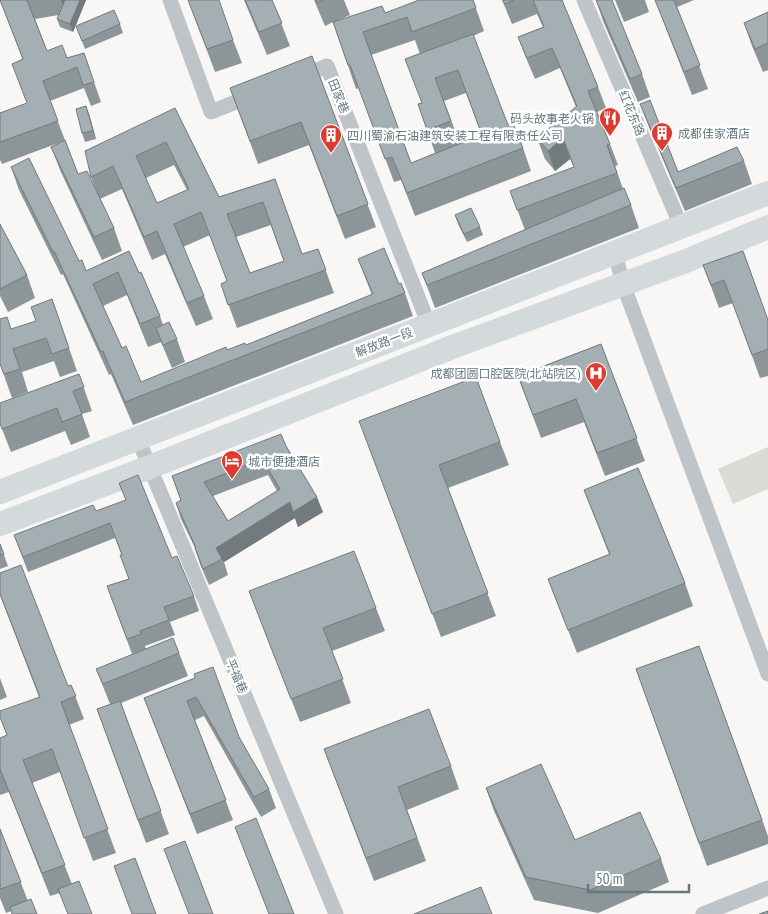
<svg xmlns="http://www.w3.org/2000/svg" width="768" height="914" font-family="'PT Sans Narrow','Noto Sans SC',sans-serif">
<rect width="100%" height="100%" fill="#f8f7f5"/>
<path fill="#d8dcd4" d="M768 447V489L733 504 718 469Z"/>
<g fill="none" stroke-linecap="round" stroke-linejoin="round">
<path stroke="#bec4c7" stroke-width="15" d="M170 0 211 112 253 95
M584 0 681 226
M298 78 327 66 429 325
M615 253 623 284 768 674
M138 439 336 914
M703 914 768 888"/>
<path stroke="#d4d9db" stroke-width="24" d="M0 492 768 193
M0 524 150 467 455 346 686 261 768 227"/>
</g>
<path fill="#8c9699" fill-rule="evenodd" d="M0 0H86L73 32 60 27 57 19 59 15 35 19 47 51 67 58 84 53 101 102 91 106 84 88 50 101 78 174 97 192 91 177 175 108 219 197 275 179 302 254 318 249 334 293 237 328 221 284 227 281 210 235 183 247 204 296 213 319 196 326 165 254 152 260 122 189 100 199 114 228 122 251 102 260 60 170 51 147 61 142 2 164 0 160V113L27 104 23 60ZM174 165 187 190 157 203 146 178ZM271 225 284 261 250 273 236 237Z
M188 0 233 40 242 63 215 72Z
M244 0H272L290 46 267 55Z
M314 0H344L350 15 336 21 385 13 473 0 484 31 473 36 508 125 523 148 531 171 415 216 401 180 394 182 359 88 356 89 333 22 325 26ZM415 40 420 54 422 103 418 104 435 153 411 163 371 55ZM466 93 482 135 460 144 444 101Z
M502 0H562L598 87 606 108 597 112 610 144 618 165 615 166 623 189 631 205 639 228 435 308 422 273 525 230 510 191 574 167 570 159 555 171 545 159 537 138 576 107 560 68 535 79 526 58 518 37 543 27 537 14 512 24Z
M596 0 642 74 650 97 638 102 603 21Z
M615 0H645L649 12 624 22Z
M655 0H694L677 7 708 89 692 95Z
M768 12V70L763 72 752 46 744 23Z
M120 24 123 33 85 49 76 26Z
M312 56 376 227 345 239 309 145 258 164 230 88Z
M640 104 678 172 744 161 752 184 685 211 649 127Z
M89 114 96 139 85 142 82 133Z
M11 167 86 271 129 251 160 316 163 325 177 339 185 362 172 368 161 342 148 347 127 295 103 306 122 348 141 382 227 350 246 345 372 295 358 259 399 284 405 293 413 316 133 425 111 374 109 375 63 274 61 275 19 190Z
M455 215 480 227 483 235 467 242 458 224Z
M0 224 27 275 35 298 8 312 0 296Z
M743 251 768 320V376L760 378 733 303 719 308 703 265Z
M52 299 77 371 60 377 54 361 22 372 28 392 12 398 0 364 36 321Z
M601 344 645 461 605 476 584 422 541 438 518 376Z
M79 374 92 411 82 414 90 437 71 445 65 431 11 452 0 424Z
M500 442 509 465 448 488 496 616 441 637 368 444Z
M286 446 323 512 298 527 295 518 224 562 228 575 209 585 200 564 195 548 181 519 176 503 181 501 172 476ZM268 475 277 491 228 521 213 496Z
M119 483 172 558 194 596 199 611 170 622 175 635 145 646 146 649 179 653 188 676 121 703 169 834 146 843 97 709 110 704 96 669 143 650 132 654 107 586 129 579 122 555 115 538 28 572 14 535 96 511 126 500Z
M584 490 685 583 693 606 577 653 548 579 609 554Z
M0 544 8 566 0 569Z
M0 573 68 686 71 685 84 719 69 725 116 853 93 861 60 772 32 783 72 884 92 914H68L60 893 50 896 9 792 0 795V738L7 735 0 717 39 697 0 595Z
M249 591 376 608 385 631 332 651 351 703 300 722Z
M699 646 768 836V844L707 866 636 669Z
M0 678 7 697 0 700Z
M195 678 239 737 269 789 276 808 261 817 204 716 195 720 233 820 197 834 144 698Z
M324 749 451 766 459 789 407 810 426 861 374 881Z
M486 788 575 840 661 859 669 882 598 913 534 900 494 811Z
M0 829 28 901 11 911 6 913 0 898Z"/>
<path fill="#727a7d" d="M61 0H66V13Z
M80 0H86L73 32 70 24Z
M86 106 89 114 96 139 93 131Z
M563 138 570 159 555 171 548 151Z
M317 497 323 512 298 527 295 518 224 562 216 548 290 502Z"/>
<path fill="#a3afb2" stroke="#727a7d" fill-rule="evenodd" d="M0 0H27L47 51 62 45 67 58 84 53 94 82 83 85 77 67 43 81 58 121 0 142V113L27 103 12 64 23 59Z
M65 0H80L70 24 57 19Z
M188 0H219L233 40 207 49Z
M245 0H272L282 23 259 32Z
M316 0H323L317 3Z
M419 0H473L476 8 412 32 407 17 363 32 411 163 482 135 458 70 435 78 451 121 427 130 418 104 422 103 405 59 473 34 508 125 513 123 523 148 407 193 392 157 385 159 350 65H348L333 22 382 6 385 13Z
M503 0H514L505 4Z
M533 0H562L598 87 588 91 610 144 607 145 617 173 517 210 510 191 574 167 563 138 548 151 537 138 577 106 552 48 527 58 518 37 544 27Z
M596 0H612L642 74 630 79Z
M655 0H674L700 65 684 72Z
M114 10 120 24 82 41 76 26Z
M768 12V43L755 49 744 23Z
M312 56 368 204 337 216 301 122 250 141 230 88Z
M650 100 678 172 737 147 744 161 676 188 640 104Z
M86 106 93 131 82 133 76 109Z
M175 108 219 197 275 179 302 254 318 249 326 270 228 305 221 284 227 281 201 212 174 224 204 296 187 303 157 231 144 237 113 166 91 177 85 151ZM166 142 189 189 157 203 136 156ZM263 202 284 261 250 273 227 214Z
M65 140 78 174 87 171 114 228 94 237 51 147Z
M29 158 79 261 82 260 86 271 129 251 139 273 141 272 160 316 140 324 118 272 93 284 122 348 126 346 141 382 226 347 227 350 245 343 246 345 373 294 358 259 384 248 399 284 401 283 405 293 125 402 103 351 101 352 54 251 53 252 11 167Z
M624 188 631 205 427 285 422 273Z
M471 208 480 227 464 234 455 215Z
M0 224 27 275 0 289Z
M743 251 768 320V349L752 355 724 280 711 285 703 265Z
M52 299 69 348 52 354 46 338 13 349 20 369 4 374 0 364V319L7 317 11 329 36 321 31 307Z
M169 322 177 339 163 345 156 328Z
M601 344 637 438 597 453 576 399 533 415 518 376Z
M79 374 84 387 73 391 82 414 62 422 57 408 2 429 0 423V403Z
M476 377 500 442 439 465 488 593 432 614 359 421Z
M281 434 286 446 317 497 293 512 290 502 216 548 222 559 203 569 195 548H196L176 503 181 500 172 476ZM262 459 280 489 228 521 204 482Z
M638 468 685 583 568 630 548 579 610 554 584 490Z
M138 475 172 558 177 556 194 596 164 607 169 620 140 631 141 634 127 639 107 586 129 579 120 555H122L110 523 23 557 14 535 93 505 96 511 126 500 119 483Z
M0 544 4 554 0 555Z
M354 551 376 608 323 628 343 679 291 699 249 591Z
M21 565 68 686 71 685 76 696 61 702 108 829 84 838 52 749 23 760 65 865 42 873 0 769V738L7 735 0 717V711L40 697 0 594V573Z
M173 638 179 653 103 684 96 669Z
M699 646 762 820 699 843 636 669Z
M213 667 239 737 269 789 254 797 196 697 187 701 226 800 190 814 144 698 195 678 194 674Z
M120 701 161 811 138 820 97 709Z
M429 709 451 766 398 787 417 838 366 858 324 749Z
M541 764 575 840 640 812 661 859 590 890 526 877 486 788Z
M256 818 294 914H269L235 827Z
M0 829 21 882 0 889Z
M185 841 213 914H189L164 849Z
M135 858 156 914H132L114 866Z
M79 881 92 914H68L58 889Z
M481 887 492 914H414Z
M31 899 37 914H12L10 907Z
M768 911V914H759Z"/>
<defs>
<g id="restaurant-pin" transform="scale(1.125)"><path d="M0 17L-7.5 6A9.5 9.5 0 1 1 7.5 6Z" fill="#dd3b2f" stroke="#fff"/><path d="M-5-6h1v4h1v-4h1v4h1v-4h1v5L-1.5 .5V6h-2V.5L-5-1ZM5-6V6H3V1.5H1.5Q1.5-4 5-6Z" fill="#fff"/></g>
<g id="building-pin" transform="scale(1.125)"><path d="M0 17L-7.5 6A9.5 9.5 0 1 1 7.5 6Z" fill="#dd3b2f" stroke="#fff"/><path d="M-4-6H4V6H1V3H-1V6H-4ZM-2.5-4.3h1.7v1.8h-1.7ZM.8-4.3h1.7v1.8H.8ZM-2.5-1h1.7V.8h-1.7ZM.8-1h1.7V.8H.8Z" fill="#fff"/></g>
<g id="hospital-pin" transform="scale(1.125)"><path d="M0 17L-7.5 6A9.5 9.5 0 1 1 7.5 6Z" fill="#dd3b2f" stroke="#fff"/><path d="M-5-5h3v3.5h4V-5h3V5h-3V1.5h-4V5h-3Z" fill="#fff"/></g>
<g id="hotel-pin" transform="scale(1.125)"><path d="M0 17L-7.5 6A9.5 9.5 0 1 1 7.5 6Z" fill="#dd3b2f" stroke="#fff"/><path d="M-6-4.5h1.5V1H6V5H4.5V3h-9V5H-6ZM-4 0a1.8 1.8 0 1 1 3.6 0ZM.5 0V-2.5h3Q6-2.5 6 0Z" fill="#fff"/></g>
</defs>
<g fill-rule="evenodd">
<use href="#restaurant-pin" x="610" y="118"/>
<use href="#building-pin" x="662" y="133"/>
<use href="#building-pin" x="331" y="135"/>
<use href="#hospital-pin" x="596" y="373"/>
<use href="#hotel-pin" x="232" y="461"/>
</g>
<g text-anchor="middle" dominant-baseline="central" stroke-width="5" stroke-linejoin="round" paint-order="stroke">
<g font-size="12" fill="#64787f" stroke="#fff">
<text transform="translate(339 96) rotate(68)">田家巷</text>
<text transform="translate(632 113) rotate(67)">红花东路</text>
<text transform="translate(384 342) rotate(-21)">解放路一段</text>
<text transform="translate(237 676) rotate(67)">平福巷</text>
</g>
<g font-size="12" fill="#64787f" stroke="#fff" text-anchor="start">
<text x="594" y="118" text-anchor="end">码头故事老火锅</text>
<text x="678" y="133">成都佳家酒店</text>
<text x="347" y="135">四川蜀渝石油建筑安装工程有限责任公司</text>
<text x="580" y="373" text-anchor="end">成都团圆口腔医院(北站院区)</text>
<text x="248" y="461">城市便捷酒店</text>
</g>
</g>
<path d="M588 884v8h101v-8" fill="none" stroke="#64787f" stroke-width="2.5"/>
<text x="596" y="884" font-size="15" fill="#64787f" stroke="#ffffff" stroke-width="4" paint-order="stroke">50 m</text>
</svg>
